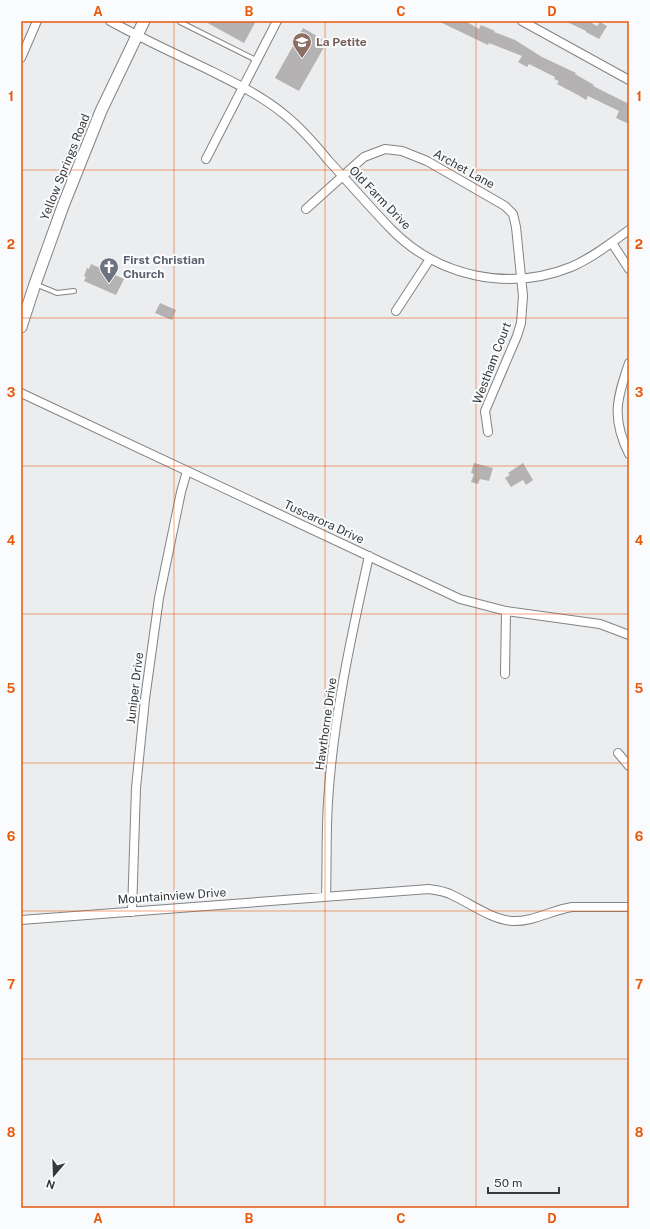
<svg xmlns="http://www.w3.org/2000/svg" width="650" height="1229" font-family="'Public Sans',sans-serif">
<rect width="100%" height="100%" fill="#ebedef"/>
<path fill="#b4b2b3" d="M204 21H256L244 43Z
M438 21H465L479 29 481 25 495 31 494 32 515 40 542 57 576 73 575 74 594 85 593 86 629 104V124L616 118 619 111 588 96 586 100 578 95 557 84 559 81 554 79 555 77 529 64 527 67 518 62 522 56 489 43 488 45Z
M565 21H588L597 26 600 22 607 26 599 39 586 32V31Z
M303 28 327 42 299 91 275 78Z
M91 264 124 279 116 295 84 281 86 277 84 276 87 268 89 269Z
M160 303 176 310 172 320 155 313Z
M474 463 493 468 489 481 480 479 478 484 471 482 474 474 471 473Z
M523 463 533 480 526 485 523 480 511 487 505 478 510 475 508 473Z"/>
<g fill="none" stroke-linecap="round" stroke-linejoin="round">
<g stroke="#818385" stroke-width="6">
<path id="service" d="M180 22 256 60
M35 284 57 293 74 291"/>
</g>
<g stroke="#818385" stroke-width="10">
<path id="minor" d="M110 21C141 38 173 53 205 68 233 82 261 95 285 115 301 128 315 144 328 160 349 183 369 206 391 229 438 277 509 292 571 267 592 258 611 243 629 230
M522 21 629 80
M21 58 37 21
M206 159 277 21
M306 209 364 157 385 149 402 151 427 161 505 206 513 214 516 227 523 296 521 323 517 336 485 411 488 432
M612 243 629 269
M396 311 430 259
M629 363C617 398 611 418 629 454
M21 393 460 599 506 611 600 624 629 635
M505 674 506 611
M618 753 629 766
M326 896C327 865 326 833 328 802 333 719 351 637 369 556
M132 912 136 788 145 699 159 598 181 492 187 471
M21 920 429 889C436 890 444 891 450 894 470 903 490 919 512 921 533 922 552 910 572 907H629"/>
</g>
<g stroke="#818385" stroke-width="13">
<path id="secondary" d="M21 327 35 284 63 206 101 111 144 21"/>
</g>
<use href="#service" stroke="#fff" stroke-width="4"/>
<use href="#minor" stroke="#fff" stroke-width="8"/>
<use href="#secondary" stroke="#fff" stroke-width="11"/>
</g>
<path fill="none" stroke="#e8590c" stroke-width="1" stroke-opacity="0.55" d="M174 21V1208M325 21V1208M476 21V1208M21 170H629M21 318H629M21 466H629M21 614H629M21 763H629M21 911H629M21 1059H629"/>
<defs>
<g id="school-pin" transform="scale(1)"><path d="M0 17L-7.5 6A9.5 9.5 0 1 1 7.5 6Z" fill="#8d6e63" stroke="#f9fbfd"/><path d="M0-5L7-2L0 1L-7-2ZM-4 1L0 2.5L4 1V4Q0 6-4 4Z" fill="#fff"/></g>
<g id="church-pin" transform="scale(1)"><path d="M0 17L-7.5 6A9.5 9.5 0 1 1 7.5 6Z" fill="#6b7280" stroke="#f9fbfd"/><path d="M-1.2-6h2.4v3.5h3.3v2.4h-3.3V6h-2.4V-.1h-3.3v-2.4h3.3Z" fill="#fff"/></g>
</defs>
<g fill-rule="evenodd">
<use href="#school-pin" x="302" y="42"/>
<use href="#church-pin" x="109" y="267"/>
</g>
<g text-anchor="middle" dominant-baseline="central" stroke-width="4" stroke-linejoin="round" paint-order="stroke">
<g font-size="12" font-weight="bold" fill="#785e54" stroke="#f9fbfd" text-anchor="start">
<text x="316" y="42">La Petite</text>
</g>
<g font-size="12" fill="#373839" stroke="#f9fbfd">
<text transform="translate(65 167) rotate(-68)">Yellow Springs Road</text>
<text transform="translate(464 169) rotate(29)">Archet Lane</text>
<text transform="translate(380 198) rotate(46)">Old Farm Drive</text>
<text transform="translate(492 363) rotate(-69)">Westham Court</text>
<text transform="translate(324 522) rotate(25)">Tuscarora Drive</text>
<text transform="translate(135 688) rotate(-83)">Juniper Drive</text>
<text transform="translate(326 724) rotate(-82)">Hawthorne Drive</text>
<text transform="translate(172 896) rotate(-4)">Mountainview Drive</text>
</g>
<g font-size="12" font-weight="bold" fill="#5b616d" stroke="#f9fbfd" text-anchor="start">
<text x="123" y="260">First Christian<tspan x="123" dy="14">Church</tspan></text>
</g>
</g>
<rect width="650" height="1229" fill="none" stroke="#f9fbfd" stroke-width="44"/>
<g transform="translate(54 1175) rotate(199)" stroke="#f9fbfd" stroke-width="3" paint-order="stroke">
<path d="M0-3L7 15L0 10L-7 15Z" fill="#373839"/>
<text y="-6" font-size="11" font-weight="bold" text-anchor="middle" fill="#373839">N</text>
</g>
<path d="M488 1187v6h71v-6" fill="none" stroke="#373839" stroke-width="2"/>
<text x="494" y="1187" font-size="12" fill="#373839" stroke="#f9fbfd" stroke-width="3" paint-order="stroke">50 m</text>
<rect x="22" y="22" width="606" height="1185" fill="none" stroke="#e8590c" stroke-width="1.5"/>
<g font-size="13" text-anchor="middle" font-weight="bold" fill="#e8590c">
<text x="98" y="16">A</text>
<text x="249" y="16">B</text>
<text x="401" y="16">C</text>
<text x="552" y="16">D</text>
<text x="11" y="101">1</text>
<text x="639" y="101">1</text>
<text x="11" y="249">2</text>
<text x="639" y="249">2</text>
<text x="11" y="397">3</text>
<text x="639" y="397">3</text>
<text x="11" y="545">4</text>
<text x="639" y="545">4</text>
<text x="11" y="693">5</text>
<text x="639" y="693">5</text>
<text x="11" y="841">6</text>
<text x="639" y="841">6</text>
<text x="11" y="989">7</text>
<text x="639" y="989">7</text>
<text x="11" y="1137">8</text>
<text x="639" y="1137">8</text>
<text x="98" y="1223">A</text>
<text x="249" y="1223">B</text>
<text x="401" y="1223">C</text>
<text x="552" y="1223">D</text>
</g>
</svg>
